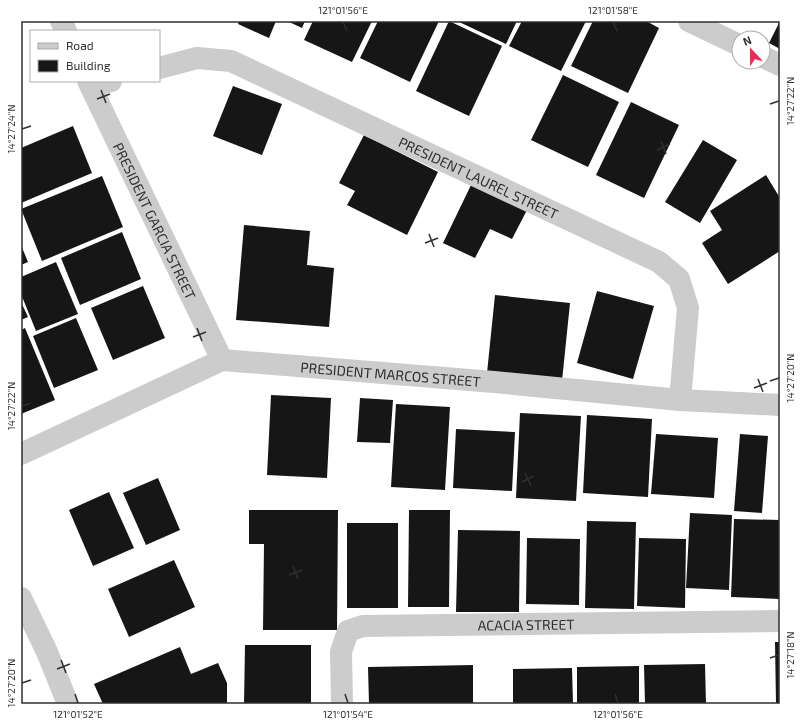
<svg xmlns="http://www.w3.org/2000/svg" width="801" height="725" font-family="'Exo 2',sans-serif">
<rect width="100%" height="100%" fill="#fff"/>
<path fill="#161616" d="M239 21H276L269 38 238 24Z
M287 21H305L302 28Z
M313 21H372L352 62 304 40Z
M378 21H439L410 82 360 58Z
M449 21 502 46 469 116 416 91Z
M457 21H517L506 44Z
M522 21H586L561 71 509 46Z
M593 21H646L659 28 628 93 571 66Z
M780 21V49L769 43Z
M563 75 619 102 588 167 531 140Z
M233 86 282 104 262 155 213 136Z
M631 102 679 125 644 198 596 175Z
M73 126 92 173 21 203V148Z
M364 135 438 172 407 235 347 205 355 191 339 183Z
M703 140 737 160 700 223 665 202Z
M766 175 780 198V251L728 284 702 243 722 230 710 211Z
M102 176 123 227 42 261 21 209Z
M472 183 527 210 512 239 490 229 475 258 443 243Z
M244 225 310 231 307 265 334 268 329 327 236 320Z
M122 232 141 279 80 305 61 258Z
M21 245 28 262 21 265Z
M56 262 78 314 36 331 21 294V277Z
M143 286 165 338 113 360 91 308Z
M597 291 654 306 633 379 577 363Z
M495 295 570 303 562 381 487 373Z
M21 302 28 317 21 320Z
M76 318 98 370 54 388 33 336Z
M25 328 55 400 21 414V330Z
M271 395 331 398 327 478 267 475Z
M360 398 393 400 390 443 357 442Z
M396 404 450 407 445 490 391 487Z
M520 413 581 416 576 501 516 498Z
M587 415 652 419 648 497 583 493Z
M456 429 515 432 512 491 453 488Z
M656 434 718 438 714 498 651 494Z
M740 434 768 436 762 513 734 511Z
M158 478 180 530 146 545 123 493Z
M109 492 134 548 93 566 69 510Z
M249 510H338L337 630H263L264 544H249Z
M409 510H450L449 607H408Z
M690 513 732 515 729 590 686 588Z
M734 519 780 520V599L731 597Z
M587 521 636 522 634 609 585 608Z
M347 523H398V608H347Z
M458 530 520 531 519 612H456Z
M527 538 580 539 579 605 526 604Z
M639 538 686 539 685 608 637 606Z
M174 560 195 607 129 637 108 589Z
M775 642H780V704H776Z
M245 645H311V704H244Z
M180 647 191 674 218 663 227 683V704H103L94 684Z
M705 664 706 704H645L644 665Z
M473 665V704H369L368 667Z
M639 666V704H577V667Z
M572 668 573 704H513V669Z"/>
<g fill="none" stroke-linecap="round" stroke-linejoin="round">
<g stroke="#ccc" stroke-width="22">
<path d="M61 21 66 31"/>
<path d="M689 21 739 45"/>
<path d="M763 57 780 65"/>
<path id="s1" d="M159 68 197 58 231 61 659 262 679 279 688 308 680 400"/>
<path id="s2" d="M88 81 222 360"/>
<path d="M91 86 111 81"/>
<path id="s3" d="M21 454 222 360 494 382 680 400 780 405"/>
<path id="s4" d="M342 704 341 652 348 631 363 626 780 621"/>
</g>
<path stroke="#ccc" stroke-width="22" d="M21 598 47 652 68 704"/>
</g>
<path fill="none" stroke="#2f2f2f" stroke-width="1.5" d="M343 22 347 31M613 22 617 31M101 90 106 103M97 99 110 94M770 104 779 101M22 129 31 126M661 141 666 154M657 150 670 144M429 234 434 247M425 243 438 238M197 328 202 341M193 337 206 332M758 379 763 392M770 381 779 378M754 388 767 383M22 406 31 403M525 473 531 486M522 482 534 476M293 566 298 579M289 575 302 570M770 658 779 655M61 660 66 673M57 669 70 664M22 683 31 680M75 694 78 703M345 694 348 703M615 694 618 703"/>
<g text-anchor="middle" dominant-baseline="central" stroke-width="4" stroke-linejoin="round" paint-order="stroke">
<g font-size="14" fill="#2f2f2f" stroke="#fff">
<text stroke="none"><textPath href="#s1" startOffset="347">PRESIDENT LAUREL STREET</textPath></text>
<text stroke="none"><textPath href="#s2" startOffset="155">PRESIDENT GARCIA STREET</textPath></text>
<text stroke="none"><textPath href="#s3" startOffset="391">PRESIDENT MARCOS STREET</textPath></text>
<text stroke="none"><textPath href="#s4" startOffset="253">ACACIA STREET</textPath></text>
</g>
</g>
<rect width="801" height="725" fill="none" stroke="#ffffff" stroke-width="44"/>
<rect x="30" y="30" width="130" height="52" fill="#ffffff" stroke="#acacac"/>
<rect x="38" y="43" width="20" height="6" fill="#cccccc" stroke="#acacac"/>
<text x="66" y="50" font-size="12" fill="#2f2f2f">Road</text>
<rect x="38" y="60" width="20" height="12" fill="#161616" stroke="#acacac"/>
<text x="66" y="70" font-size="12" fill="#2f2f2f">Building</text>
<g transform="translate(751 50) rotate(338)"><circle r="19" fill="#ffffff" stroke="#acacac"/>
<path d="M0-3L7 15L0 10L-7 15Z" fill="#eb2c58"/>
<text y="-6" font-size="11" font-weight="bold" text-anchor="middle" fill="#2f2f2f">N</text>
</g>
<rect x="22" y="22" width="757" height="681" fill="none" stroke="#2f2f2f" stroke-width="1.5"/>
<g font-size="10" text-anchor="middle" fill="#2f2f2f">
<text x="343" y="14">121°01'56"E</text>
<text x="613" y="14">121°01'58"E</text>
<text transform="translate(790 101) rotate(-90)" y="4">14°27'22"N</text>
<text transform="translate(11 129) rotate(-90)" y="4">14°27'24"N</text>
<text transform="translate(790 378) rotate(-90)" y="4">14°27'20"N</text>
<text transform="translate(11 406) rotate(-90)" y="4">14°27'22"N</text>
<text transform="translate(790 655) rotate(-90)" y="4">14°27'18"N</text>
<text transform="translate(11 683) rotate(-90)" y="4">14°27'20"N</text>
<text x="78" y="718">121°01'52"E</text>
<text x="348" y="718">121°01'54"E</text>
<text x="618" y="718">121°01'56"E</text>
</g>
</svg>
